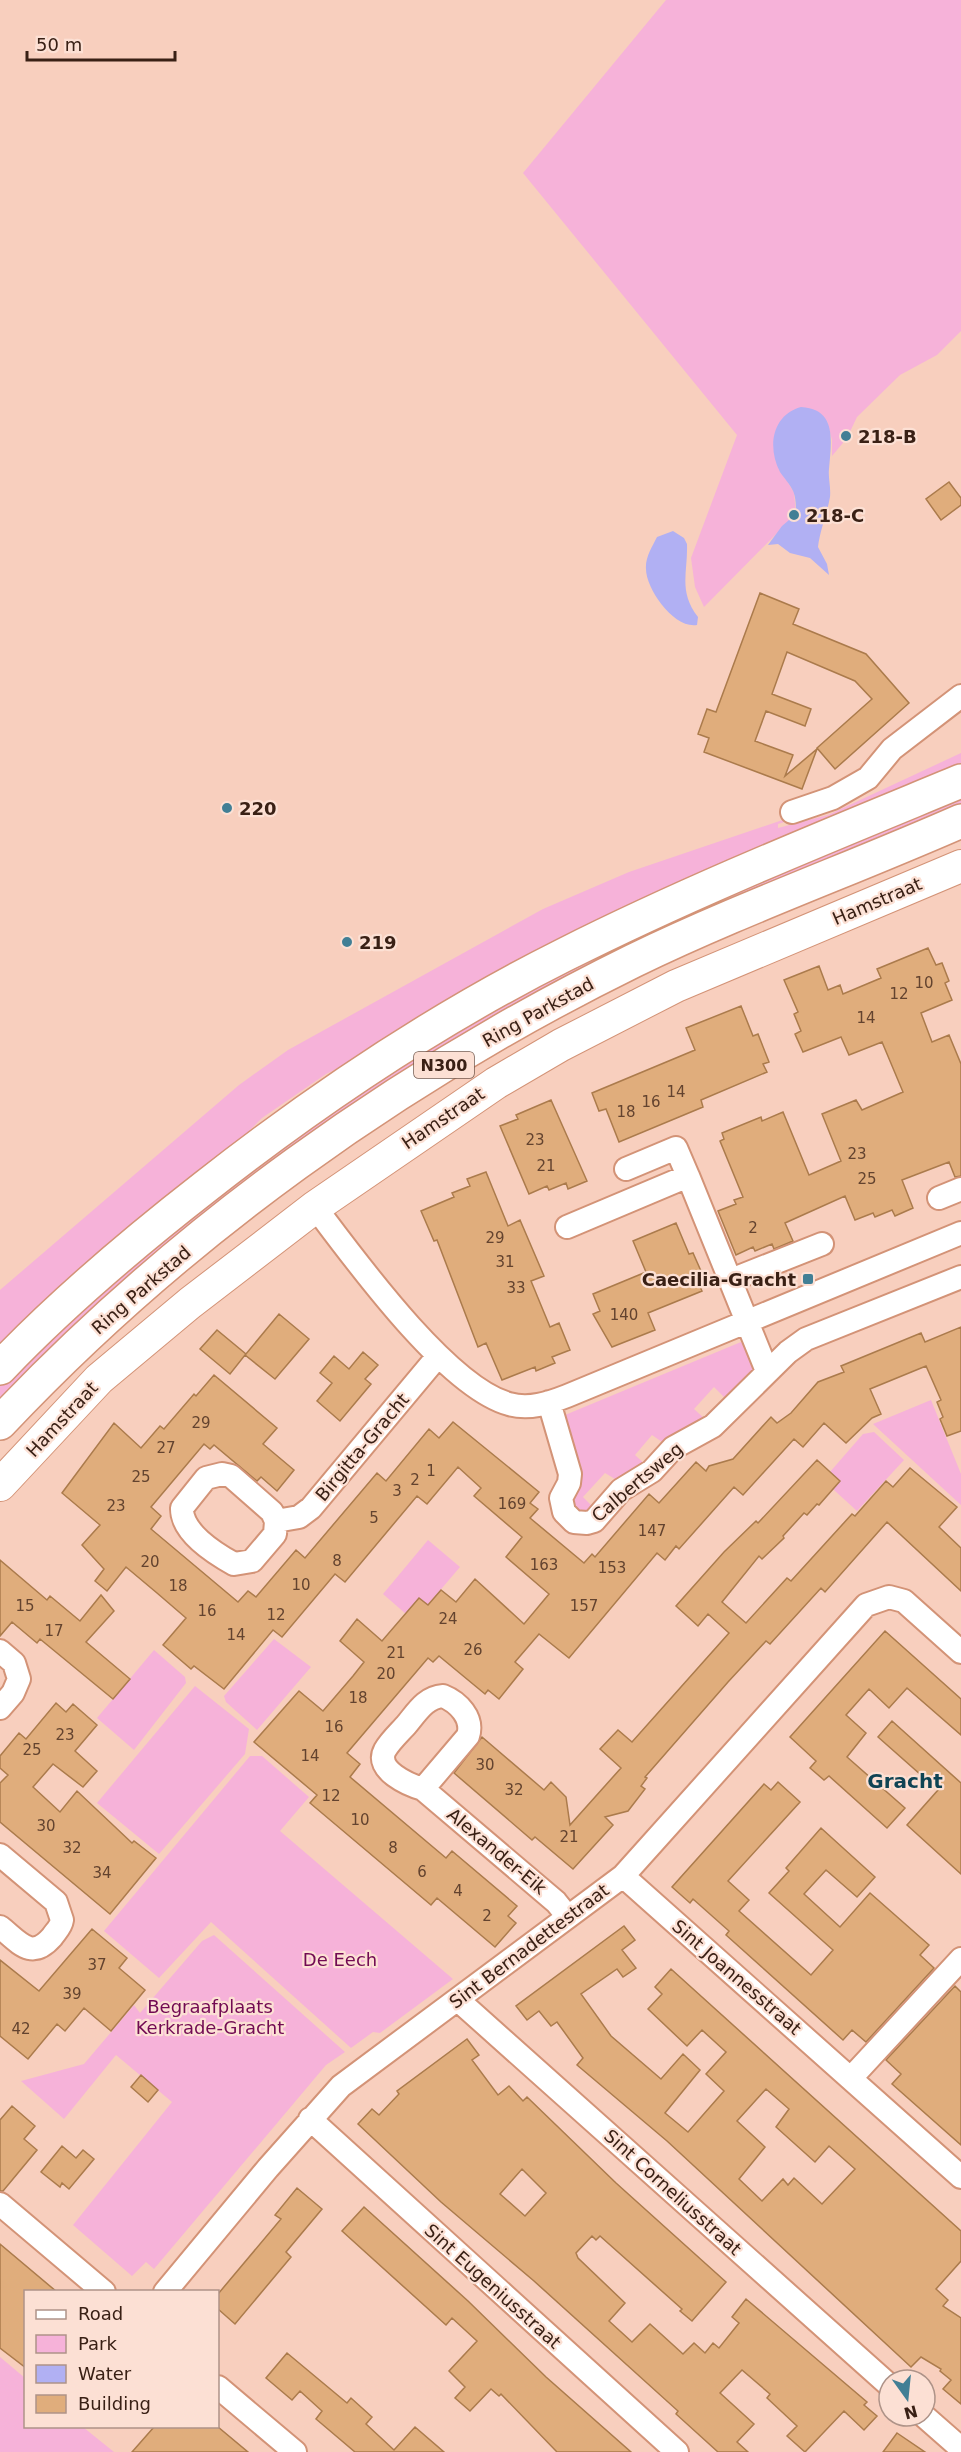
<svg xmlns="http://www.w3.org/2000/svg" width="961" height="2452" font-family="'DejaVu Sans',sans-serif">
<rect width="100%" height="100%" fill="#f8cfbe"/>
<path fill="#f6b2d9" d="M666 0H961V331L937 355 900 375 857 417 847 438 832 456V440L827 421 775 459 794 493 796 514 704 607 695 587 691 558 737 435 523 173Z
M961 753V770L326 1074 262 1118 230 1150 0 1354V1290L239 1085 288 1050 543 909 629 872 812 810 813 813 778 824V828L828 815Z
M961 791V811L502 1020 0 1410V1383L61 1324 243 1170 449 1030 586 959Z
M741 1342 755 1365 753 1371 726 1399 714 1387 694 1409 705 1419 665 1444 652 1435 635 1455 647 1466 620 1482 605 1473 583 1497 593 1507 591 1514 572 1511 565 1415Z
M931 1400 961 1474V1505L873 1424Z
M874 1432 904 1460 857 1511 823 1480 863 1434Z
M428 1540 460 1567 414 1621 383 1594Z
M274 1639 311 1667 257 1730 226 1702 224 1696Z
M154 1650 185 1677 186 1683 134 1750 97 1718Z
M195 1686 249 1729 245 1754 159 1854 97 1803Z
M250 1756H262L309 1797 280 1831 453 1979 380 2033 373 2032 351 2048 211 1922 159 1978 104 1931Z
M214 1935 345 2052 326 2065 154 2269 146 2262 132 2276 73 2225 172 2102 116 2055 64 2119 21 2081 84 2064 134 2005 140 2013 202 1941Z
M0 2357 25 2378 26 2426 83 2427 114 2452H0Z"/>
<path fill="#b1b0f3" d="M801 407C838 409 831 443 829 469 828 478 831 487 830 497 827 514 820 530 818 547L827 564 829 575 810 558 790 553 778 544 768 545 782 526 796 514C796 507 796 497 793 491 790 484 784 478 780 472 767 447 772 415 801 407Z
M673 531 684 538 687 544C688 573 678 591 698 617L697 625C674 629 646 589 646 569 645 558 652 547 657 537Z"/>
<path fill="#e0ad7c" stroke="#ab7b4c" stroke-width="1.5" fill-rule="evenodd" d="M949 482 961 498V505L941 520 926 499Z
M760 593 799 609 793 624 866 654 909 703 835 769 817 748 872 699 855 681 787 652 772 694 811 709 805 726 766 711 755 741 793 755 785 776 817 749 802 789 704 752 709 738 698 734 707 709 716 712Z
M928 948 936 965 942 963 949 981 945 983 952 1000 921 1013 932 1042 949 1035 961 1064V1176L955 1177 949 1162 902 1180 913 1208 895 1216 892 1210 875 1217 873 1213 855 1220 845 1196 785 1223 793 1241 774 1249 772 1244 755 1251 753 1247 736 1255 718 1211 736 1204 734 1200 743 1197 720 1141 724 1139 722 1133 761 1117 762 1121 783 1112 809 1175 841 1161 822 1114 856 1100 862 1110 903 1092 882 1042 849 1055 841 1037 803 1052 795 1034 801 1031 794 1014 798 1012 784 980 819 966 828 990 840 985 843 994 881 978 877 969Z
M741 1006 753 1036 758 1034 769 1062 763 1064 767 1072 701 1100 703 1107 619 1142 606 1109 599 1111 592 1093 695 1050 686 1028Z
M551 1100 587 1181 568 1189 566 1183 549 1190 547 1186 529 1194 500 1126 518 1119 516 1115Z
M486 1172 508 1226 520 1220 544 1276 531 1281 550 1327 559 1323 570 1350 552 1357 555 1363 536 1371 535 1367 502 1380 486 1343 478 1347 437 1240 434 1241 421 1211 454 1197 452 1193 470 1186 467 1179Z
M676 1223 689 1254 693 1253 701 1271 694 1274 702 1291 648 1313 655 1330 612 1347 593 1314 600 1311 593 1294 646 1272 633 1241Z
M279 1314 309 1339 275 1379 245 1355 230 1374 200 1349 217 1330 246 1354Z
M961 1327V1431L947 1436 940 1419 943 1417 937 1402 941 1400 926 1366 870 1389 881 1414 872 1418 846 1443 824 1423 803 1447 794 1439 743 1495 734 1487 679 1549 676 1546 665 1560 657 1553 569 1658 539 1634 515 1662 523 1669 499 1699 488 1690 485 1694 439 1656 433 1662 428 1658 347 1753 360 1764 350 1777 446 1858 452 1851 517 1906 508 1916 516 1923 495 1947 437 1898 431 1905 310 1803 317 1795 254 1742 299 1691 323 1711 353 1676 364 1662 340 1641 357 1619 382 1641 419 1598 428 1605 441 1590 456 1602 475 1579 524 1624 549 1594 506 1557 522 1537 474 1496 481 1488 458 1467 427 1504 417 1496 345 1582 335 1574 282 1637 273 1630 224 1689 194 1666 191 1669 163 1645 186 1618 157 1593 126 1567 107 1591 95 1581 104 1569 82 1545 100 1525 62 1493 114 1423 141 1448 160 1426 164 1429 194 1394 196 1396 214 1375 277 1428 263 1444 294 1470 277 1491 261 1477 257 1481 214 1445 210 1449 204 1444 151 1507 161 1516 151 1529 238 1602 248 1591 256 1597 296 1550 305 1558 377 1473 386 1481 429 1429 439 1438 453 1422 539 1492 530 1503 538 1509 530 1518 584 1563 592 1554 595 1557 649 1494 659 1503 696 1462 706 1471 709 1466 733 1459 771 1417 777 1423 791 1413 818 1382 844 1372 841 1366 921 1333 925 1342Z
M363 1352 378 1365 365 1379 371 1384 340 1421 317 1401 332 1383 320 1373 334 1356 349 1369Z
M817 1460 840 1481 819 1505 817 1504 807 1515 804 1513 783 1536 784 1538 762 1559 759 1556 722 1602 746 1623 787 1578 791 1581 852 1514 855 1516 886 1481 893 1487 910 1468 957 1507 939 1527 961 1548V1591L887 1522 825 1592 821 1588 770 1644 766 1641 728 1682 645 1777 647 1778 641 1786 645 1789 628 1811 605 1817 613 1825 573 1869 535 1837 532 1840 454 1773 482 1737 544 1790 551 1782 566 1797 570 1825 621 1768 600 1749 618 1730 632 1742 729 1633 708 1614 698 1626 676 1606 724 1552 756 1521 758 1523Z
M0 1560 47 1600 50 1596 80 1621 101 1595 114 1611 86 1642 130 1679 113 1699 40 1639 37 1643 12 1622 0 1636Z
M885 1631 961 1699V1735L907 1688 889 1708 869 1689 846 1715 866 1733 847 1757 905 1808 887 1828 829 1776 824 1780 810 1768 816 1761 790 1737Z
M56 1703 66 1712 73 1704 97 1725 75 1751 97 1771 83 1787 53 1764 33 1787 60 1812 77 1791 132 1843 134 1841 156 1858 110 1914 0 1822V1783L8 1775 0 1768V1756L19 1733 26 1739Z
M892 1721 961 1783V1874L907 1825 938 1790 878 1737Z
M778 1782 800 1802 728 1881 749 1900 739 1911 811 1975 833 1950 769 1893 789 1871 786 1868 821 1828 875 1877 857 1897 826 1870 804 1894 840 1927 870 1893 929 1945 920 1955 934 1968 866 2042 852 2030 843 2040 726 1935 729 1931 693 1899 690 1903 672 1887 764 1784 771 1790Z
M624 1926 635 1940 622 1950 636 1968 623 1977 617 1969 581 1994 611 2036 661 2079 683 2054 700 2070 665 2113 688 2132 724 2091 706 2074 726 2052 702 2030 687 2046 648 2009 662 1994 655 1987 671 1969 961 2231V2261L936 2289 948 2300 943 2306 961 2318V2404L943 2389 951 2380 940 2371 941 2369 921 2357 911 2367 667 2141 577 2065 583 2058 557 2022 551 2026 539 2011 527 2020 516 2006ZM766 2089 789 2109 776 2127 815 2162 829 2146 855 2169 822 2204 794 2178 788 2185 783 2179 762 2201 739 2179 765 2147 737 2121Z
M92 1929 127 1958 119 1968 145 1990 111 2031 84 2008 65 2031 57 2024 28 2059 0 2036V1960L39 1991Z
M955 1986 961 1992V2145L892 2084 901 2074 886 2060Z
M467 2039 479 2055 472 2060 498 2095 509 2086 523 2101 527 2097 616 2183 726 2282 692 2321 680 2311 682 2309 600 2236 596 2240 592 2236 576 2253 578 2258 625 2303 609 2321 632 2342 650 2324 683 2354 694 2343 705 2353 713 2343 719 2348 739 2323 732 2317 746 2299 867 2402 864 2405 877 2416 864 2430 844 2411 805 2452 787 2436 797 2426 767 2398 770 2394 742 2370 720 2393 754 2424 737 2442 748 2452H718L676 2414 678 2411 534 2281 441 2202 358 2124 372 2109 379 2115 399 2094 397 2091ZM522 2169 546 2193 525 2216 500 2194Z
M141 2075 158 2090 148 2102 131 2087Z
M12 2106 35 2126 24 2139 37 2150 3 2191H0V2120Z
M62 2146 76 2158 83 2150 94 2159 69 2189 62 2183 60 2187 41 2172Z
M297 2188 322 2209 286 2252 291 2257 235 2324 218 2309V2294L281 2219 275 2215Z
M364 2207 468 2301 546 2377 631 2452H557L501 2394 499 2396 491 2389 470 2411 455 2398 465 2387 449 2371 477 2341 452 2318 446 2325 342 2231Z
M0 2244 57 2292H26V2368L0 2348Z
M287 2353 347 2403 351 2398 372 2417 366 2424 394 2450 415 2427 444 2452H355L316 2419 322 2411 300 2391 292 2400 266 2378Z
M154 2427H218L248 2452H132Z
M897 2433 925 2452H883Z"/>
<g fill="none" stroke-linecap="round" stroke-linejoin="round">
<g stroke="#d39377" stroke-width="26">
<path id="street" d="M792 812 833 798 868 778 892 749 961 696
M626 1169 676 1148 688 1176
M939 1198 961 1189
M315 1207C355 1260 447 1387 509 1404 529 1410 549 1403 567 1396L961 1233
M567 1227 688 1176 767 1371
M731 1280 822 1244
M549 1402 570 1474 569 1483 561 1498 564 1512 574 1522 587 1523 594 1521 621 1490 652 1471 673 1448 713 1426 788 1352 806 1339 961 1277
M276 1521 275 1534 252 1561 234 1564C214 1553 181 1532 182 1508L206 1478 222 1474 231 1476 272 1512 276 1521 299 1517 311 1508 438 1356
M0 1651 14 1663 19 1679 13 1693 0 1708
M423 1789 468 1736C474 1718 458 1702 443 1696 426 1697 417 1712 407 1724 400 1732 390 1741 385 1750 374 1770 409 1785 423 1789L556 1902 568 1917
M0 1855 56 1902 62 1920C61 1927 56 1931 52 1937 31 1961 19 1942 0 1927
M623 1876 961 2177
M458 2000 889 2385
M851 2078 961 1959
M310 2119 677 2452
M0 2204 104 2292
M165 2292 268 2168 341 2086 623 1876 866 1605 889 1597 904 1601 961 1652
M218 2387 295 2452
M924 2416 957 2445"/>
</g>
<g stroke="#d39377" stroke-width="34">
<path id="secondary" d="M0 1485 99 1379 190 1303 315 1207 496 1083 561 1045 676 986 961 866"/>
</g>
<g stroke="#d39377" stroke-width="36">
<path id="highway" d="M0 1368C63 1302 133 1243 205 1187 317 1099 436 1019 564 955 693 890 828 836 961 781
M0 1423C179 1233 399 1076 633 961 740 909 852 869 961 821"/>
</g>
<use href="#street" stroke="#fff" stroke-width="22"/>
<use href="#secondary" stroke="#fff" stroke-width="32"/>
<use href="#highway" stroke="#fff" stroke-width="33"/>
</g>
<g fill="#427f95" stroke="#fce0d4" stroke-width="2">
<circle cx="846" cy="436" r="6"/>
<circle cx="794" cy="515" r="6"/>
<circle cx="227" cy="808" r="6"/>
<circle cx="347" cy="942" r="6"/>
<rect x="802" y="1273" width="12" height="12" rx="3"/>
</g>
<g text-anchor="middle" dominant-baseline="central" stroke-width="4.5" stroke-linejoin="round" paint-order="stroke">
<g font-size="15" fill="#63432f">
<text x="924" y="983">10</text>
<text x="899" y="994">12</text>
<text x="866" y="1018">14</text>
<text x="676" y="1092">14</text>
<text x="651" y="1102">16</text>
<text x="626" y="1112">18</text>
<text x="535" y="1140">23</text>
<text x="857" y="1154">23</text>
<text x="546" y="1166">21</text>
<text x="867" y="1179">25</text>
<text x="753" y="1228">2</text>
<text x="495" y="1238">29</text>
<text x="505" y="1262">31</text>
<text x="516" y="1288">33</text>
<text x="624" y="1315">140</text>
<text x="201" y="1423">29</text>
<text x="166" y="1448">27</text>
<text x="431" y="1471">1</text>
<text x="141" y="1477">25</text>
<text x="415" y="1480">2</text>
<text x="397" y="1491">3</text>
<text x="512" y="1504">169</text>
<text x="116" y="1506">23</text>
<text x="374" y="1518">5</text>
<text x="652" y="1531">147</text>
<text x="337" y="1561">8</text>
<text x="150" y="1562">20</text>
<text x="544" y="1565">163</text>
<text x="612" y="1568">153</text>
<text x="301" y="1585">10</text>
<text x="178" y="1586">18</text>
<text x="25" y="1606">15</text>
<text x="584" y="1606">157</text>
<text x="207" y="1611">16</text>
<text x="276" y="1615">12</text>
<text x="448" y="1619">24</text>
<text x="54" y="1631">17</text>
<text x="236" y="1635">14</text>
<text x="473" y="1650">26</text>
<text x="396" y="1653">21</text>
<text x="386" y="1674">20</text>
<text x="358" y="1698">18</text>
<text x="334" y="1727">16</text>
<text x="65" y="1735">23</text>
<text x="32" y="1750">25</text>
<text x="310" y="1756">14</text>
<text x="485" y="1765">30</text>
<text x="514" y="1790">32</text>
<text x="331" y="1796">12</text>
<text x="360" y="1820">10</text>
<text x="46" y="1826">30</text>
<text x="569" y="1837">21</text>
<text x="72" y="1848">32</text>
<text x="393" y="1848">8</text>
<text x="422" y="1872">6</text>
<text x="102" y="1873">34</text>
<text x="458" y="1891">4</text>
<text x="487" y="1916">2</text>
<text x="97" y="1965">37</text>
<text x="72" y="1994">39</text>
<text x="21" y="2029">42</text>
</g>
<rect fill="#fce0d4" stroke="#745a4e" stroke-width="1.5" x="414" y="1052" width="60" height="26" rx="4.5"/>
<g font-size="16" font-weight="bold" fill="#392015">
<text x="444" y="1065">N300</text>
</g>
<g font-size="18" font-weight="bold" fill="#392015" stroke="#fce0d4" text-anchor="start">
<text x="858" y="436">218-B</text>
<text x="806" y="515">218-C</text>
<text x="239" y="808">220</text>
<text x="359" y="942">219</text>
<text x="796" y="1279" text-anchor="end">Caecilia-Gracht</text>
</g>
<g font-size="18" fill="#392015" stroke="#fce0d4">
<text transform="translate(877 901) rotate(-23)">Hamstraat</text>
<text transform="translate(538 1012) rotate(-29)">Ring Parkstad</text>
<text transform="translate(443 1118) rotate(-34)">Hamstraat</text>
<text transform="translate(141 1290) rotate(-41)">Ring Parkstad</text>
<text transform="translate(62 1419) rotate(-47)">Hamstraat</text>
<text transform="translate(362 1447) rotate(-50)">Birgitta-Gracht</text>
<text transform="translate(637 1482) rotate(-40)">Calbertsweg</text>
<text transform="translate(497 1851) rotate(40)">Alexander-Eik</text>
<text transform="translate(529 1946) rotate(-37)">Sint Bernadettestraat</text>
<text transform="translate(737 1977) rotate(41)">Sint Joannesstraat</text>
<text transform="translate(673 2192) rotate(42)">Sint Corneliusstraat</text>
<text transform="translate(493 2286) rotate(42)">Sint Eugeniusstraat</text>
</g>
<g font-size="18" fill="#720a53" stroke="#fce0d4">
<text x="340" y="1959">De Eech</text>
<text x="210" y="2006">Begraafplaats<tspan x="210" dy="21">Kerkrade-Gracht</tspan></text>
</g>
<g font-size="20" font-weight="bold" fill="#0f4354" stroke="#fce0d4">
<text x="905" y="1781">Gracht</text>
</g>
</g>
<rect x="24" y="2290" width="195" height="138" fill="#fce0d4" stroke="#ae9388" stroke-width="1.5"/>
<rect x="36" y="2310" width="30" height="9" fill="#ffffff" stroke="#ae9388" stroke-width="1.5"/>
<text x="78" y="2320" font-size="18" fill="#392015">Road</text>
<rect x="36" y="2335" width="30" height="18" fill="#f6b2d9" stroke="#ae9388" stroke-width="1.5"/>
<text x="78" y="2350" font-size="18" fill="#392015">Park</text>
<rect x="36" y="2365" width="30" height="18" fill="#b1b0f3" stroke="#ae9388" stroke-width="1.5"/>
<text x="78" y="2380" font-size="18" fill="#392015">Water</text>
<rect x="36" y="2395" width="30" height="18" fill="#e0ad7c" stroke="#ae9388" stroke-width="1.5"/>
<text x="78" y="2410" font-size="18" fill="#392015">Building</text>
<g transform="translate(907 2398) rotate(165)"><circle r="28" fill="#fce0d4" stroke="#ae9388" stroke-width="1.5"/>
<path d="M0-4.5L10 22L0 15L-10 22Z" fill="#427f95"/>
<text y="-9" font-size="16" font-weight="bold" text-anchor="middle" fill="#392015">N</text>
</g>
<path d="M27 51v9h148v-9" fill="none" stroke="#392015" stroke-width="3"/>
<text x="36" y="51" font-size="18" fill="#392015" stroke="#fce0d4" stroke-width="4.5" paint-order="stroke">50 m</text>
</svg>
